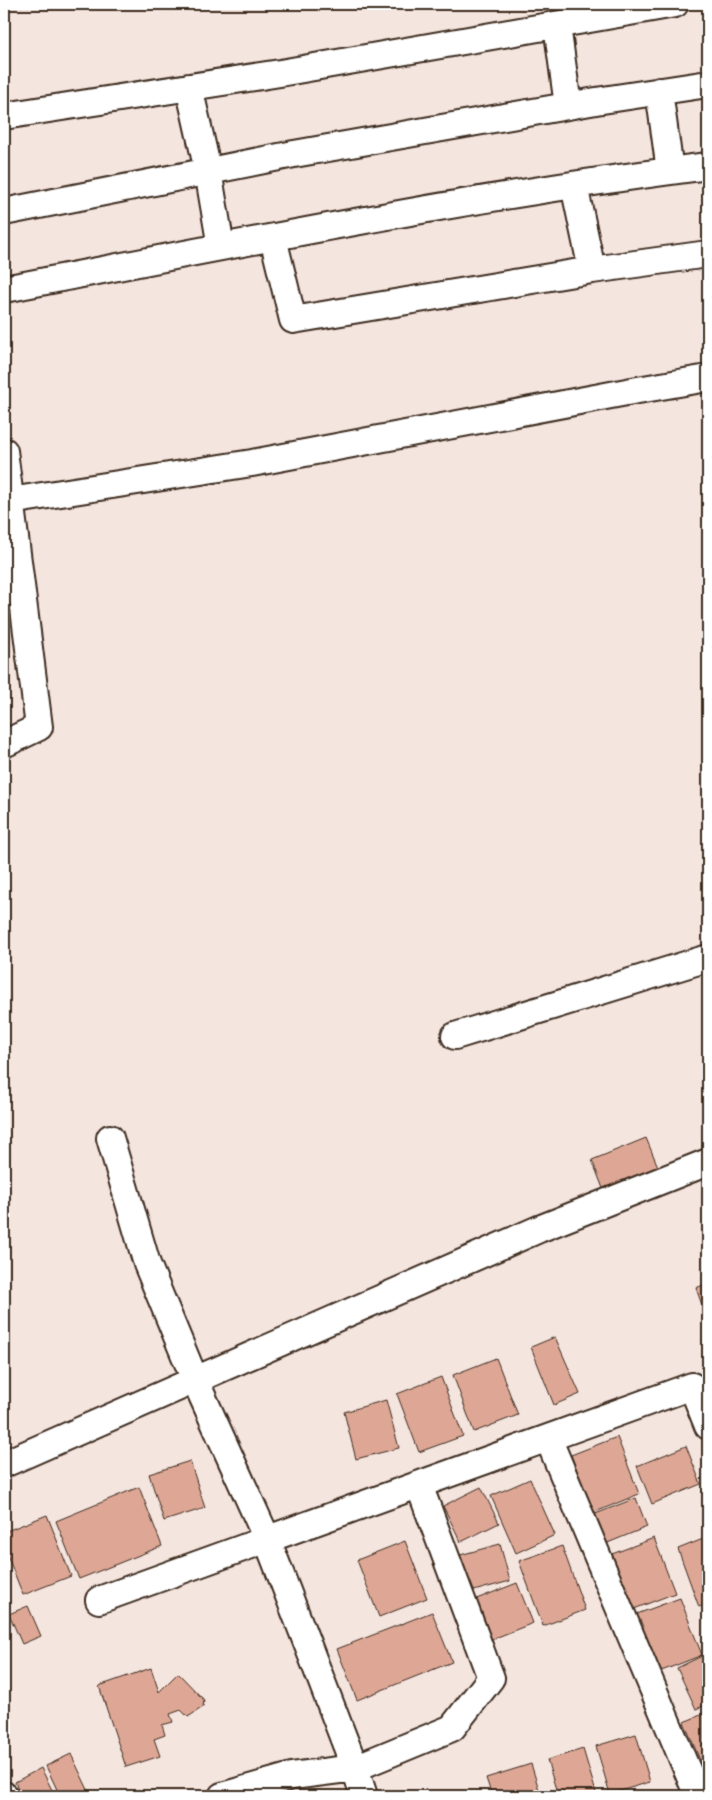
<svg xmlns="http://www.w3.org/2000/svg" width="712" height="1800" font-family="Pangolin,sans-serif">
<rect width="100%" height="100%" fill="#f5e5df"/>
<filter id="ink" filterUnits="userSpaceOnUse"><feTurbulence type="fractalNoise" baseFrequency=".02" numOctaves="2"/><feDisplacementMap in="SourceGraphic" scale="10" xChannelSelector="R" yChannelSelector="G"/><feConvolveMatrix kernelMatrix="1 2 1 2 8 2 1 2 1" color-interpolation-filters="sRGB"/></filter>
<g filter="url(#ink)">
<path fill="#dea795" stroke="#3b2a1e" d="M646 1138 659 1169 604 1191 592 1160Z
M708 1283V1322L696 1288Z
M555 1337 580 1394 554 1405 531 1347Z
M496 1358 518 1415 474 1432 453 1375Z
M441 1377 463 1436 419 1452 397 1394Z
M386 1400 399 1448 356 1459 344 1412Z
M617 1437 639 1494 593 1513 571 1455Z
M686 1446 701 1484 652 1504 637 1466Z
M190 1461 205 1508 164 1521 149 1474Z
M530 1479 555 1535 516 1553 491 1496Z
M139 1487 162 1546 79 1579 56 1521Z
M481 1487 499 1523 461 1542 443 1506Z
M636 1498 647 1527 605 1544 593 1515Z
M47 1515 71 1576 23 1595 4 1547V1532Z
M708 1537V1603L699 1607 678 1549Z
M654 1538 675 1593 634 1609 612 1554Z
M405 1541 427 1598 379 1617 357 1560Z
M500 1544 510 1581 463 1594 453 1557Z
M562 1546 585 1610 543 1626 519 1561Z
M517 1583 533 1623 490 1640 474 1600Z
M680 1598 702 1655 659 1672 637 1614Z
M28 1606 41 1636 22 1644 9 1614Z
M432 1612 452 1662 357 1700 337 1649Z
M708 1653V1704L696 1709 677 1668Z
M151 1668 159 1692 178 1673 204 1700 203 1707 188 1717 181 1710 170 1714 173 1722 162 1725 165 1735 154 1739 160 1756 126 1767 99 1686Z
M708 1712V1763L702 1765 684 1722Z
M636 1734 650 1782 610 1794 596 1746Z
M583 1749 597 1796H558L547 1760Z
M71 1754 91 1796H60L46 1766Z
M531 1764 541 1796H492L486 1778Z
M41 1768 55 1796H22L15 1782Z"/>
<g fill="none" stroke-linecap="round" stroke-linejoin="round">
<g stroke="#3b2a1e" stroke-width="30">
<path id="minor" d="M557 25 568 106
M189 87 208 171 221 247
M659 91 670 171
M4 116 280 73 675 4
M574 185 592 270
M4 212 294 154 596 101 708 84
M273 238 293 320 592 270 708 254
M4 289C238 244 472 196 708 166
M4 451 39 727 4 744
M10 501 252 463 632 391 708 378
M455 1036 708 958
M110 1138 147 1264 195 1380 267 1539 355 1768 364 1796
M548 1438 698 1796
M4 1464 539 1229 708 1162
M99 1600 692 1386 708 1426
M4 1795V1796
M222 1796 292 1776 355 1768 452 1728 491 1678 419 1485"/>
</g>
<use href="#minor" stroke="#fff" stroke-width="26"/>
</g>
</g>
<rect width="712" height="1800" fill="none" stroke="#fff" stroke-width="20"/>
<rect x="10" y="10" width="692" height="1780" fill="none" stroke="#3b2a1e" stroke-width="2" filter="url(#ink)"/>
</svg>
